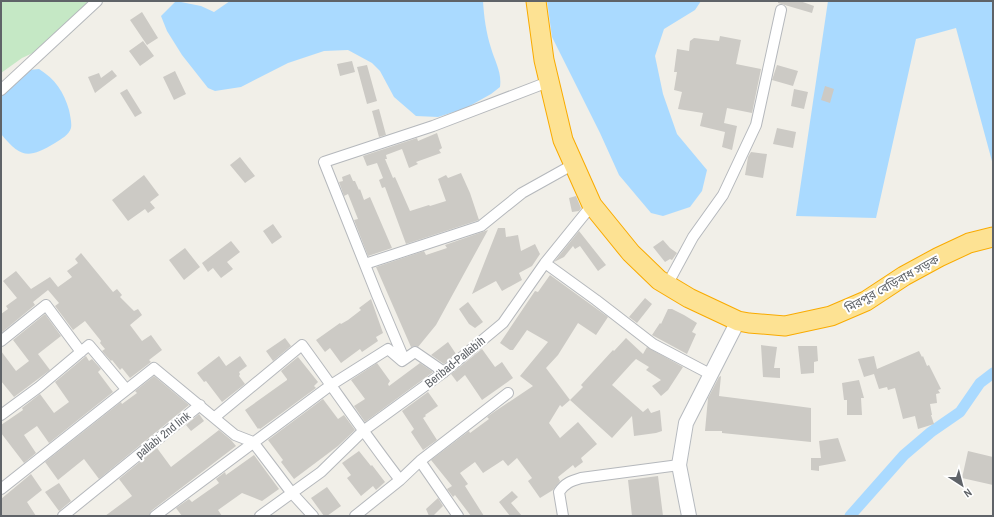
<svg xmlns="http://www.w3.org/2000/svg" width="994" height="517" font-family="'Archivo Narrow','Noto Sans Bengali',sans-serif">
<rect width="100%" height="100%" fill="#f1efe8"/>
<path fill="#c5e8c5" d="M1 1H104L71 33 59 41 22 58 1 73Z"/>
<path fill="#aadaff" d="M176 1 201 6 214 12 230 1H483C484 17 486 32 491 48 495 62 502 72 500 87L491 94 466 108 438 117 416 116 394 97 380 71 372 63 348 50 324 51 288 63 241 87 215 91 208 88 182 55 167 31 161 16Z
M547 1H701L695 10 664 29 655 56 663 94 677 134 707 170 702 191 690 207 663 216 651 213 619 175 600 133 552 37Z
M828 1H993V165L956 28 916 39 876 218 796 216Z
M39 69C55 79 64 92 69 110 70 115 72 123 71 128 69 135 61 139 55 143 28 159 21 158 1 134V96L29 70Z"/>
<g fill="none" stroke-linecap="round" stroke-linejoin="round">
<path stroke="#aadaff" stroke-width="11" d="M850 516 904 455 931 432 960 412 980 383 993 373"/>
</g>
<path fill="#cccac5" d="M778 1H800L814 6 812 13 778 3Z
M142 12 158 38 147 45 130 20Z
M720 36 741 40 736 64 761 69 752 113 727 108 724 123 737 126 732 150 722 147 725 132 700 126 703 113 678 109 682 92 674 90 677 72H674L677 49 689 51 690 41 694 38 719 41Z
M143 41 154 56 140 66 129 51Z
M352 61 355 72 340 76 337 64Z
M367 65 377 101 367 104 357 67Z
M777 65 798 71 793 86 772 80Z
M112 70 117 76 95 93 88 77 99 73 101 78Z
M175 71 186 94 174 100 163 77Z
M825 86 834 89 830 103 821 100Z
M127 89 142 113 135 117 120 93Z
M794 89 808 92 804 109 791 106Z
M379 109 386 135 379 137 372 111Z
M777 128 796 132 793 148 773 144Z
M437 133 442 148 439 150 441 153 416 162 418 164 409 168 402 149 386 155 387 159H385L393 178 395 177 410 211 429 205 430 206 446 201 438 179 446 175 448 178 461 173 470 193 479 220 406 244 385 187 382 188 379 180 383 178 377 163 367 166 363 156 417 138 418 141Z
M751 152 767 154 763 178 745 175 748 157Z
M240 157 255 176 245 183 230 165Z
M350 174 353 181H355L359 190 360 189 364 200 370 197 392 248 368 256 354 220 358 219 348 194 344 196 339 182 343 181 342 177Z
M144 175 159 195 150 202 155 208 148 213 145 209 128 221 112 200Z
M576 196 581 208 579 211 572 212 569 198Z
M273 224 282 237 272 244 263 231Z
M498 228H505L506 237 518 235 521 251 535 244 540 254 532 266 519 273 522 280 502 291 496 281 472 294Z
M488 230 436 325 418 347 415 346 411 347 376 267 424 251 426 255 447 248 445 245Z
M579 231 606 265 598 271 580 246 575 249 573 246 564 257 554 262Z
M663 240 670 248 677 253 672 260 670 259 665 262 653 247Z
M231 241 240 252 227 262 233 269 221 278 213 268 208 272 202 263Z
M185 248 200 267 184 280 169 260Z
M81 253 113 292 117 289 122 295 120 297 134 311 138 309 142 315 130 325 142 341 151 335 162 350 149 360 151 362 130 378 122 368 120 370 112 360 111 361 102 351 105 349 100 343 101 341 85 321 73 330 55 306 59 303 48 290 33 302 35 305 1 333V314L8 309 6 306 17 298 3 281 16 271 31 289 50 277 58 287 72 277 67 271 78 263 75 259Z
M550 275 608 317 596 335 578 323 558 355 546 368 570 400 562 407 560 405 549 423 560 438 578 422 597 444 581 458 583 462 575 468 573 465 558 477 560 481 553 490 540 498 528 481 532 478 517 458 508 466 503 460 483 473 475 462 460 473 468 484 465 486 484 516H471L455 495 453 497 447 489 452 486 431 460 469 431 470 433 489 419 487 417 494 412 533 386 520 376 548 342 527 330 513 350H510L500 343 535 291 538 292Z
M645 298 652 304 637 323 629 317Z
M371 299 383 333 376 337 378 341 362 352 360 349 341 363 330 348 325 352 316 340 340 323 341 324 348 320 361 310 359 308Z
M468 302 483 322 475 328 469 324 459 309Z
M668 309H672L684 315 697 323 692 332 696 334 687 354 652 335 660 323 661 324Z
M45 314 61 336 38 354 50 370 14 397 1 381V351L16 371 29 361 13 340Z
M285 338 291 346 273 361 266 351Z
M626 338 643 354 647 347 683 367 668 390 661 396 652 386 661 380 646 370 649 367 636 359 632 363 612 385 643 412 648 408 651 413 660 410 662 431 656 433 634 436 632 416 612 438 570 400 583 387 581 385 613 350 614 351Z
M448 342 456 354 444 364 431 355Z
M761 345 777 347 774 368H780V378L763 377Z
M798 346H817L818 361 814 362V373L801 374Z
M482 349 495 367 502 362 513 378 482 400 465 375 457 382 451 374Z
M919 351 922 357 923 356 927 366 929 365 941 389 938 390 940 393 936 394 937 403 930 404 932 415H931L934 424 918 429 915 416 903 419 895 388 888 390 887 387 879 389 874 374 864 377 858 359 874 356 877 369Z
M86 356 89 361 92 359 101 369 98 372 113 392 49 443 37 426 24 435 36 453 24 463 1 433V425L23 410 22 408 40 394 54 413 69 402 55 382Z
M219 356 226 366 240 356 247 366 239 372 240 374 239 376 245 384 222 402 206 381 204 382 197 373Z
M298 357 318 382 314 386 316 388 260 429 259 428 258 429 245 410 287 380V379L281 371Z
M377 363 390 381 388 384 389 386 420 363 433 372 365 422 354 406 365 399 351 380Z
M154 376 189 405 99 479 84 459 58 480 45 462 121 402 122 404 137 393 135 391Z
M721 376 719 396 811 408V442L722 433V431H705L708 398 719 377Z
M859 380 864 398H861L862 415H847V400H844L842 383Z
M428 392 438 406 425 415 426 416 423 418 437 440 423 450 411 432 414 429 402 411Z
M323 399 338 419 344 415 355 430 338 446 294 479 281 462 283 460 268 440Z
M199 414 204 421 191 431 186 425Z
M219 430 231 440 236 446 151 511 149 516H105L132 496 119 479 157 448 171 467Z
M838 438 846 461 819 466V471L811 470V458H821L819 441Z
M359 451 371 466 372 465 385 482 376 490 373 486 361 496 347 478 351 475 342 463Z
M968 451 993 457V485L962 478Z
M254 455 279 489 262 501 242 493 218 510 222 516H182L176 508 189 499 192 502 219 483 216 479 225 472 226 475Z
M31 474 42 490 27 502 36 516H1V499Z
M658 476 663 516H632L628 480Z
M59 483 71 501 59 511 45 492Z
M327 487 341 506 327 516H324L311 498Z
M512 491 518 497 511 503 522 516H510L499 502Z
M438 498 443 506 433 516H429L426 509Z"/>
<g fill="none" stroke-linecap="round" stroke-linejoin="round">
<g stroke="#b5b8bc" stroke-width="12">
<path id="street" d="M1 90 97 1
M545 263 596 300 653 344 710 374
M365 264 481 226 522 193 574 164
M667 285 693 237 723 195 756 125 781 10
M1 341 46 305 81 352
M404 359 377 295 324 162 433 126 548 82
M1 415 39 387 89 345 126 389
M215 417 302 345C335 390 366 436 400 480
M420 461 458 516
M1 489 154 368 235 435 253 442 291 492 313 516
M63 516 200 405
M155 516 331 385 388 349 402 361 415 352 444 372
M260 516 321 472 363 431 444 372 503 323 545 263 592 205
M355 516 400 480 420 461 508 393
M563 516 559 492C565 483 571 481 581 478L679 465"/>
</g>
<g stroke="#b6babf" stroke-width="16">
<path id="secondary" d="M689 516 679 465 686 423 738 321"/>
</g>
<g stroke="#f9ab00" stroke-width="21">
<path id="highway" d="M536 1 544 60 563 140 592 205 631 253 659 280 689 298 738 321 749 323 785 326 831 316 866 301 904 276 939 257 969 243 993 237"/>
</g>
<use href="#street" stroke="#fff" stroke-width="10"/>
<use href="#secondary" stroke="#fff" stroke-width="14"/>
<use href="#highway" stroke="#fde293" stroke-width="19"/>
</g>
<g text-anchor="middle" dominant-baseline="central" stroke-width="4" stroke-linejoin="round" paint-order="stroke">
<g font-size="12" fill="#5f6368" stroke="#fff">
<text transform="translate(892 284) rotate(-29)">মিরপুর বেড়িবাধ সড়ক</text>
<text transform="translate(455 362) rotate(-39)">Beribad-Pallabih</text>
<text transform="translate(163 435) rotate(-39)">pallabi 2nd link</text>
</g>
</g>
<rect width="994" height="517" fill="none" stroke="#5f6368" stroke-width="4"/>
<g transform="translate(962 485) rotate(144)" stroke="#ffffff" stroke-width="3" paint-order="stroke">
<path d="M0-3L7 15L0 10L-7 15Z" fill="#5f6368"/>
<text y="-6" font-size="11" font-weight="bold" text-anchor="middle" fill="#5f6368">N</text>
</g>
</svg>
